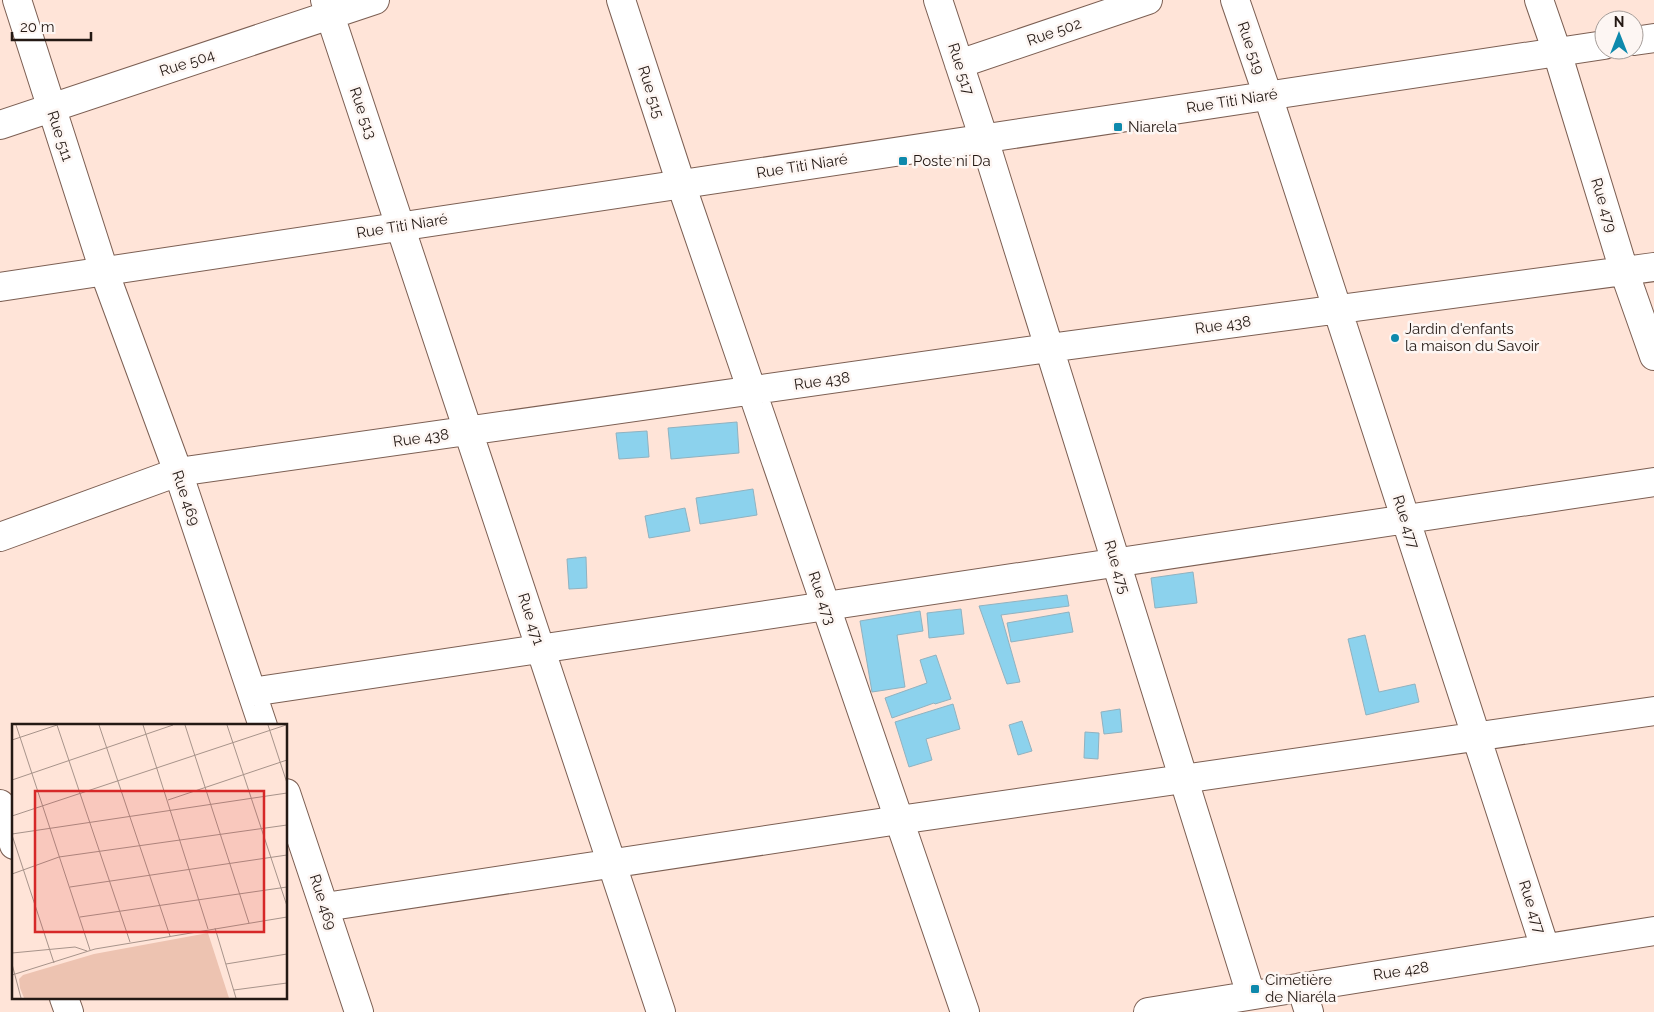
<svg xmlns="http://www.w3.org/2000/svg" width="1654" height="1012" font-family="Raleway,sans-serif">
<rect width="100%" height="100%" fill="#ffe4d8"/>
<path fill="#8cd2ed" stroke="#90b2c0" d="M737 422 739 453 671 459 668 428Z
M647 431 649 457 619 459 616 433Z
M753 489 757 515 700 524 696 498Z
M685 508 690 531 649 538 645 516Z
M586 557 587 588 569 589 567 559Z
M1193 572 1197 603 1155 608 1151 578Z
M1067 595 1069 606 1001 615 1020 682 1007 684 979 606Z
M961 609 964 634 929 638 927 613Z
M920 611 923 631 897 635 905 687 872 692 860 621Z
M1069 612 1073 632 1011 642 1007 623Z
M1365 635 1379 692 1415 684 1419 702 1366 715 1348 639Z
M936 655 951 699 935 704 934 703 892 718 885 698 927 683 920 660Z
M953 704 960 729 926 739 932 760 909 767 895 722Z
M1120 709 1122 732 1104 734 1101 712Z
M1022 721 1032 751 1018 755 1009 725Z
M1085 732 1099 733 1098 759 1084 758Z"/>
<g fill="none" stroke-linecap="round" stroke-linejoin="round">
<g stroke="#7c5f53" stroke-width="30">
<path id="minor" d="M17 0 104 271 178 472 263 726
M325 0 661 1012
M621 0 681 184 965 1012
M938 0 984 139 1251 995
M1235 0 1268 96 1545 948
M1539 0 1557 52 1624 271 1654 356
M959 64 1148 0
M0 125 375 0
M0 537 178 472 1049 348 1654 267
M252 692 1654 482
M286 793 359 1012
M0 804 14 845
M325 907 899 820 1654 711
M1301 987 1309 1012
M64 998 69 1012
M1148 1012 1654 931"/>
</g>
<g stroke="#7c5f53" stroke-width="30">
<path id="major" d="M1634 41 1654 38
M0 287 1604 45"/>
</g>
<use href="#minor" stroke="#fff" stroke-width="28"/>
<use href="#major" stroke="#fff" stroke-width="28"/>
</g>
<g fill="#0e89ac" stroke="#fdf6f3" stroke-width="2">
<rect x="1113" y="122" width="10" height="10" rx="2.5"/>
<rect x="898" y="156" width="10" height="10" rx="2.5"/>
<circle cx="1395" cy="338" r="5"/>
<rect x="1250" y="984" width="10" height="10" rx="2.5"/>
</g>
<g text-anchor="middle" dominant-baseline="central" stroke-width="5" stroke-linejoin="round" paint-order="stroke">
<g font-size="15" fill="#241914" stroke="#fdf6f3">
<text transform="translate(1054 32) rotate(-19)">Rue 502</text>
<text transform="translate(1251 48) rotate(71)">Rue 519</text>
<text transform="translate(187 63) rotate(-18)">Rue 504</text>
<text transform="translate(961 69) rotate(72)">Rue 517</text>
<text transform="translate(651 92) rotate(72)">Rue 515</text>
<text transform="translate(1232 101) rotate(-9)">Rue Titi Niaré</text>
<text transform="translate(363 113) rotate(71)">Rue 513</text>
<text transform="translate(60 136) rotate(72)">Rue 511</text>
<text transform="translate(802 166) rotate(-9)">Rue Titi Niaré</text>
<text transform="translate(1604 205) rotate(73)">Rue 479</text>
<text transform="translate(402 226) rotate(-9)">Rue Titi Niaré</text>
<text transform="translate(1223 325) rotate(-8)">Rue 438</text>
<text transform="translate(822 381) rotate(-8)">Rue 438</text>
<text transform="translate(421 438) rotate(-8)">Rue 438</text>
<text transform="translate(186 498) rotate(71)">Rue 469</text>
<text transform="translate(1406 522) rotate(72)">Rue 477</text>
<text transform="translate(1117 567) rotate(73)">Rue 475</text>
<text transform="translate(822 598) rotate(71)">Rue 473</text>
<text transform="translate(531 619) rotate(72)">Rue 471</text>
<text transform="translate(323 902) rotate(72)">Rue 469</text>
<text transform="translate(1532 907) rotate(72)">Rue 477</text>
<text transform="translate(1401 971) rotate(-9)">Rue 428</text>
</g>
<g font-size="15" fill="#241914" stroke="#fdf6f3" text-anchor="start">
<text x="1128" y="127">Niarela</text>
<text x="913" y="161">Poste ni Da</text>
<text x="1405" y="329">Jardin d'enfants<tspan x="1405" dy="17">la maison du Savoir</tspan></text>
<text x="1265" y="980">Cimetière<tspan x="1265" dy="17">de Niaréla</tspan></text>
</g>
</g>
<g transform="translate(12 724)">
<rect width="275" height="275" fill="#ffe4d8"/>
<path d="M196 209 217 274H12L8 264 7 255 11 251 82 230Z" fill="#edc3b1"/>
<path fill="none" stroke="#a7938a" stroke-width="1" d="M4 1 78 226M45 1 118 218M87 1 158 212M131 1 196 205M173 1 237 199M215 1 275 182M256 1 275 59M0 16 45 1M0 56 161 1M156 76 275 36M0 92 274 1M0 110 275 69M0 111 42 239M0 150 47 133 275 101M58 163 275 131M68 193 275 163M203 204 224 274M0 229 63 223 75 227M0 240 9 274M214 240 275 230M0 251 83 225 275 193M222 266 275 259"/>
<path fill="#d62828" fill-opacity="0.15" stroke="#d62828" stroke-width="2.5" d="M23 67H252V208H23Z"/>
<rect width="275" height="275" fill="none" stroke="#241914" stroke-width="2.5"/>
</g>
<g transform="translate(1619 35)"><circle r="24" fill="#fdf6f3" stroke="#a69e9a"/>
<path d="M0-4L9 19L0 12L-9 19Z" fill="#0e89ac"/>
<text y="-8" font-size="14" font-weight="bold" text-anchor="middle" fill="#241914">N</text>
</g>
<path d="M12 32v8h79v-8" fill="none" stroke="#241914" stroke-width="2.5"/>
<text x="20" y="32" font-size="15" fill="#241914" stroke="#fdf6f3" stroke-width="4" paint-order="stroke">20 m</text>
</svg>
